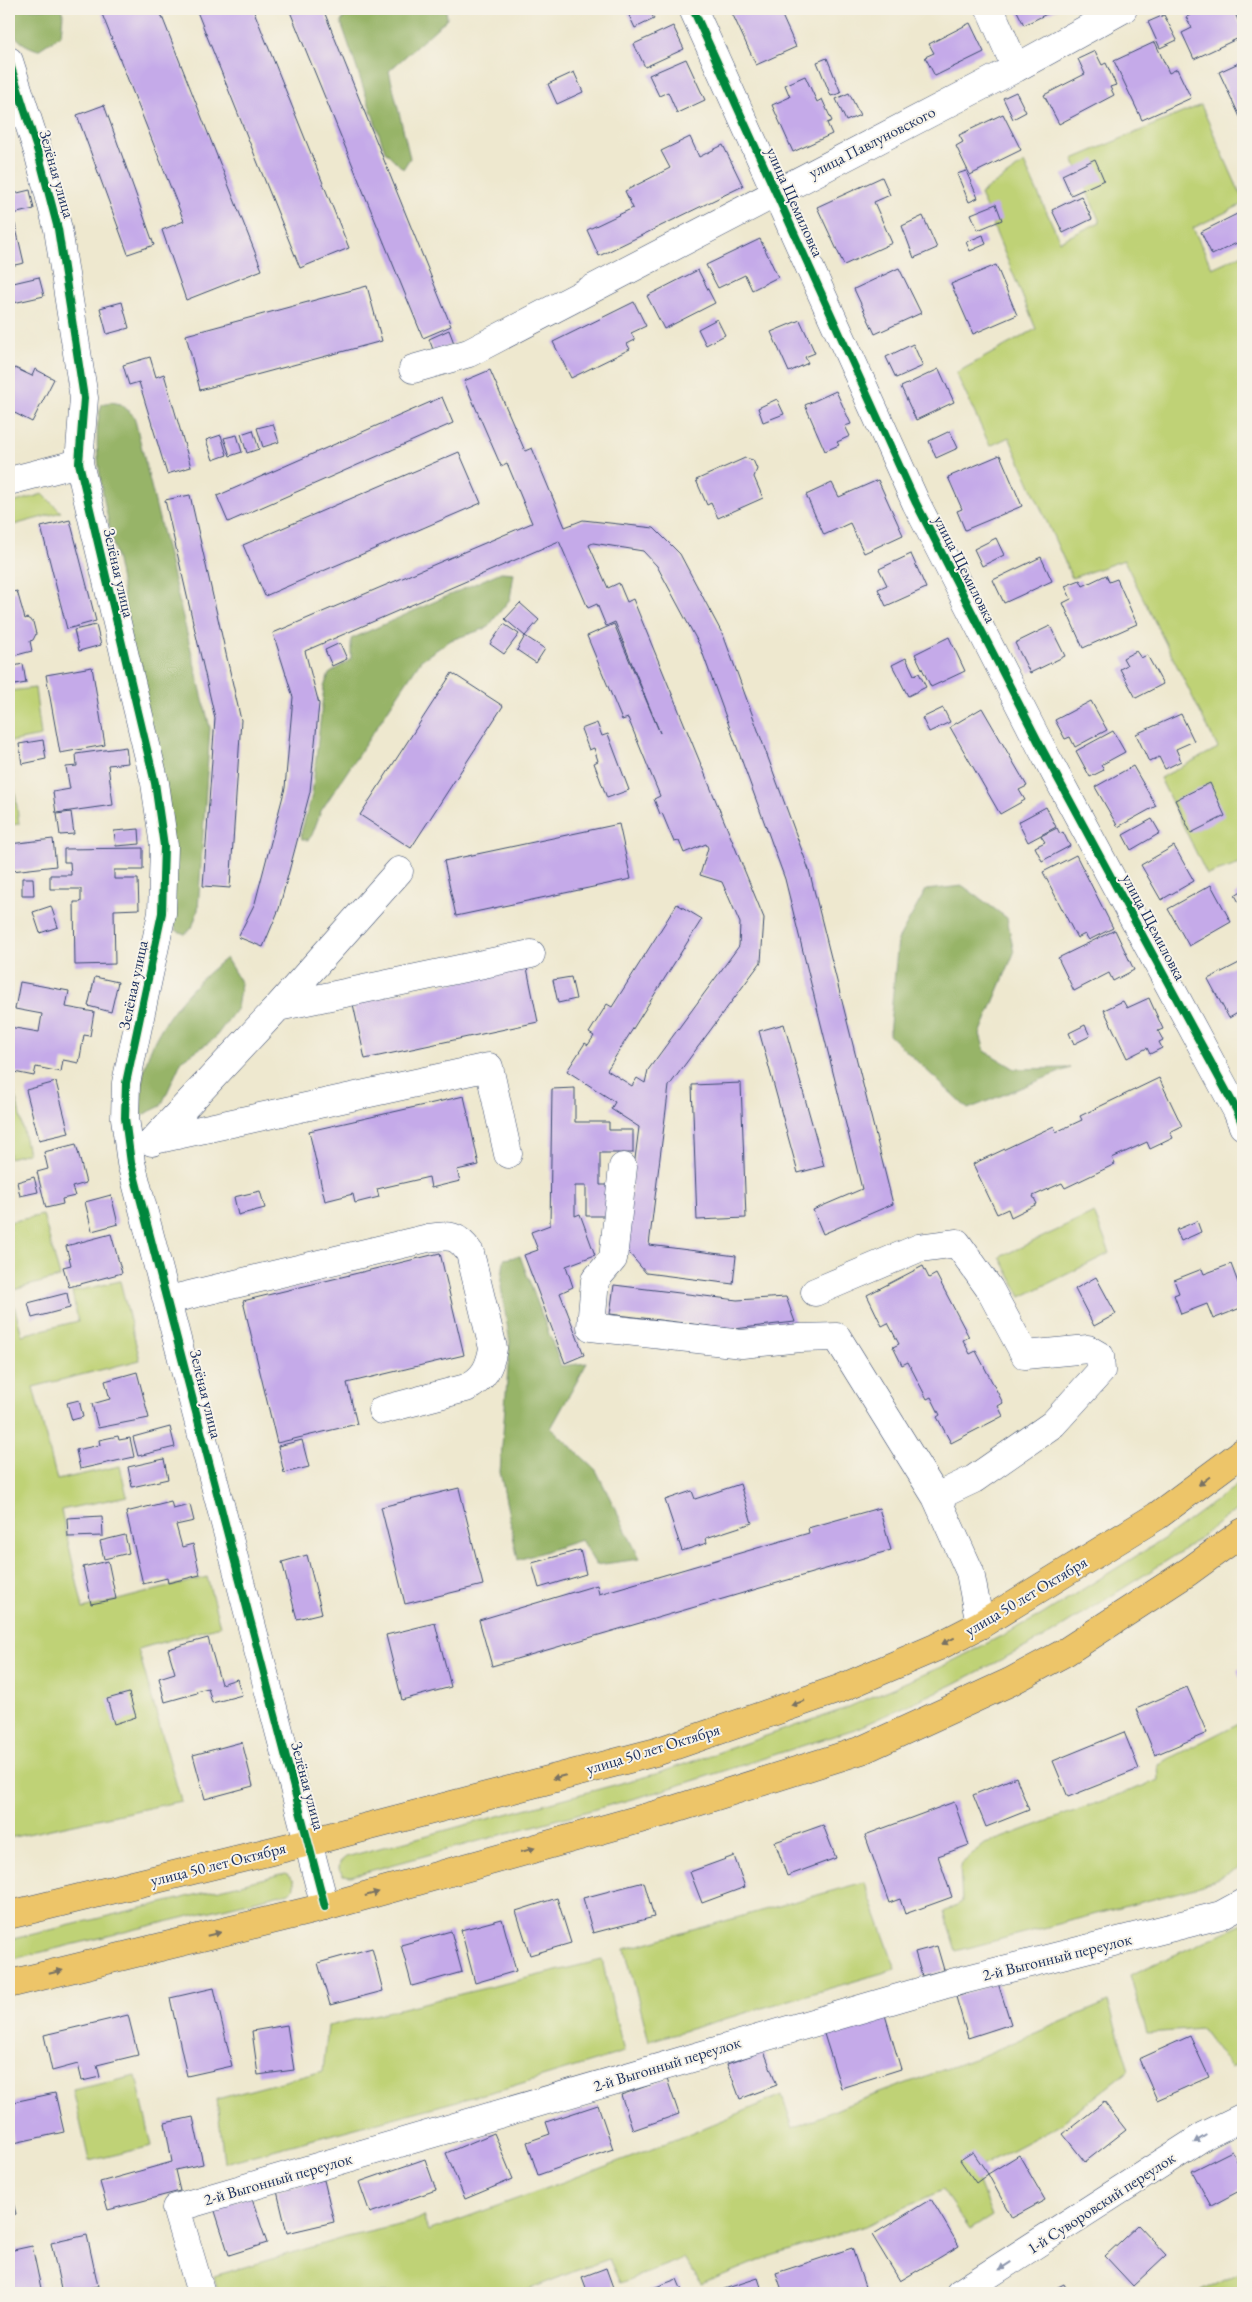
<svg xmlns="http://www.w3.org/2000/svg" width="1252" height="2302" font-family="'EB Garamond',serif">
<rect width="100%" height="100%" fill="#f7f3e8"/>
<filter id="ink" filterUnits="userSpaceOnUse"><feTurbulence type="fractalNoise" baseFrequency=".02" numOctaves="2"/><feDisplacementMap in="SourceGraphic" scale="10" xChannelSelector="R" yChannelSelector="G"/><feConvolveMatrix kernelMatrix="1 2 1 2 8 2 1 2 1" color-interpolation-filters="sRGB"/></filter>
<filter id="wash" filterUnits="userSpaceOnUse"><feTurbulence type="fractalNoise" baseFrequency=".0096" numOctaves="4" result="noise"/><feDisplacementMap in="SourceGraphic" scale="20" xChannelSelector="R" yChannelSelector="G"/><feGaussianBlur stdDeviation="1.12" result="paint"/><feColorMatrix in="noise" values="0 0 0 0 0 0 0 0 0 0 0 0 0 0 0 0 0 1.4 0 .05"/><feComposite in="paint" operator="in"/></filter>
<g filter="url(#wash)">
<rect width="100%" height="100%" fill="#eee8cf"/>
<path fill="#bfd276" stroke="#6d806a" d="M1201 105 1243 200V204L1193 228 1212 268 1243 254V863L1207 875 1160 778 1218 748 1124 560 1072 578 1009 437 990 446 956 373 1036 329 980 194 1024 163 1060 241 1100 222 1073 159Z
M43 494 61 512 10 526 9 504Z
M35 688 41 736 9 742 19 824 9 825V691Z
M9 1093H15L28 1153 9 1158Z
M1094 1213 1110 1253 1021 1297 1000 1257Z
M43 1215 60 1277 10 1291 22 1335 78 1321 72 1292 120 1281 140 1360 33 1387 57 1480 120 1466 127 1496 61 1510 83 1609 207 1577 220 1626 138 1649 181 1801 9 1838V1222Z
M1243 1481V1505L1179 1553 1051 1634 952 1685 855 1729 661 1791 351 1876 343 1875 339 1869 340 1862 346 1857 659 1773 844 1709 943 1666 1040 1616 1165 1538Z
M1243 1721V1867L1195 1888 956 1951 944 1912 962 1902 960 1865 985 1844 1159 1780 1158 1764Z
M286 1873 294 1880V1887L289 1892 9 1960V1940Z
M864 1882 896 1969 649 2041 625 1949Z
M1243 1924V2061L1230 2068 1202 2029 1147 2033 1130 1975Z
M602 1960 624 2052 506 2088 224 2163 217 2099 323 2071 328 2026Z
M1108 2002 1129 2070 1059 2125 974 2170 992 2216 970 2230 942 2190 865 2226 768 2257 701 2284 684 2258 620 2283 609 2259 575 2271 520 2293H218L214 2276 343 2238 412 2222 423 2216 428 2231C547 2188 666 2146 782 2095L793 2128 852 2103 984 2055Z
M136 2076 152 2146 89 2161 73 2090Z
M1243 2270V2293H1197Z"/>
<path fill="#97b467" stroke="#597262" d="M9 9H61L63 14 61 35 38 50C16 43 9 32 9 9Z
M349 9H446L447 19 389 71 410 158 403 169 385 151 341 22Z
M111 402 121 404 134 416 210 728 198 910 192 928 185 934 177 931 173 923C156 811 140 699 122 587 114 538 86 449 102 404Z
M501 572 514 573 510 599 487 628 451 640 421 660 321 811 312 835 308 840 302 839 301 833 312 795 324 687 329 674 351 659V639Z
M963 886 1007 918 1014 953 980 1034 985 1051 1015 1069 1070 1068 968 1109 889 1035 898 940 926 890Z
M226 958 241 983 237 1008 214 1039 182 1060 161 1106 140 1116C142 1099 141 1079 146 1063 158 1021 193 984 226 958Z
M520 1256 561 1366 587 1363 551 1428 596 1470 640 1559 596 1565 581 1540 518 1560 500 1472 510 1342 501 1287 504 1259Z"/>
<g id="blocks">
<path fill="#c5aae9" d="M100 9H159L262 270 186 300 162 230 184 221Z
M196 9H253L349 248 300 268Z
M289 9H323L451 326 423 338Z
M626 9H649L654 19 635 28Z
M742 9H779L796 47 756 65 732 13Z
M1016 9H1057L1024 25Z
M1204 9H1233L1243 31V36L1194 59 1182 33 1192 28 1186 17Z
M1164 15 1177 40 1160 48 1148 22Z
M970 23 984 52 935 76 925 57 934 53 929 44Z
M673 26 684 49 645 67 634 44Z
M1155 42 1169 73 1177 69 1191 98 1142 120 1114 61Z
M1095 51 1102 65 1106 63 1116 85 1110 87 1114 95 1059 124 1044 95 1085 74 1078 59Z
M827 58 841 93 831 96 817 62Z
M686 59 705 100 677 113 668 92 659 96 649 75Z
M1243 61V115L1240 117 1219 72Z
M574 72 583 92 557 104 548 84Z
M805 76 817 102 822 99 832 121 827 123 832 134 793 152 772 105 790 97 785 85Z
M1016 92 1026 112 1013 119 1003 98Z
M849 93 860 115 846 121 836 99Z
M104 105 154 245 128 254 77 115Z
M1003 114 1021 150 970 175 956 146 963 142 959 135Z
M690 137 699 157 723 145 743 186 599 256 587 230 633 208 625 191 670 168 661 151Z
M1095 159 1104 180 1071 195 1062 175Z
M966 171 978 198 969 202 957 174Z
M882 177 890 195 874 202 892 243 844 265 817 207Z
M30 190 34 209 9 215V195Z
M1081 196 1092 219 1063 233 1052 210Z
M996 204 1002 220 978 230 971 214Z
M1243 211V240L1212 255 1201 232Z
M923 216 937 248 914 258 902 226Z
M15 224 24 263 10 266 11 273 9 274V225Z
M983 235 986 244 970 251 966 242Z
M760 239 778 277 752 290 745 275 718 288 706 265Z
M996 265 1017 315 973 334 951 284Z
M899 268 921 313 875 334 854 289Z
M698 270 715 303 664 329 647 296Z
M39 277 44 296 9 304V284Z
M367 286 382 341 200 390 186 335Z
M122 302 129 328 107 334 100 308Z
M634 302 646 326 631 333 635 340 627 344 630 349 571 378 553 342Z
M717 319 725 335 706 345 698 329Z
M800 320 815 353 805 357 808 363 789 372 771 332Z
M449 330 454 343 434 352 429 339Z
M913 344 923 366 896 378 886 357Z
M150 357 156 377 164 374 191 467 167 474 139 382 129 385 123 365Z
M15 368 32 376 35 369 54 379 32 422 9 410V381Z
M939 369 954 402 916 420 901 387Z
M490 370 525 451 532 448 565 527 583 520 654 528 680 554 724 637 809 870 893 1204 823 1234 813 1210 862 1189 785 879 700 646 657 566 643 551 593 543 589 545 608 588 619 583 627 602 633 599 764 918 761 962 669 1086 649 1245 736 1256 733 1284 646 1273 624 1247 639 1127 611 1109 615 1102 567 1071 585 1043 588 1045 594 1036 589 1033 607 1004 612 1007 677 904 702 919 607 1070 632 1086 637 1078 645 1083 648 1070 739 946 740 923 722 882 700 875 708 848 706 844 684 853 679 841 674 842 662 813 660 814 654 799 660 796 628 718 622 720 587 636 614 624 660 733 615 622 606 626 597 604 588 608 559 541 305 651 319 704 310 792 279 909 263 947 238 937 255 903 285 788 293 697 273 633 532 523 507 463 501 466 464 381Z
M836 391 851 424 845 426 850 436 837 442 839 445 825 451 805 405Z
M442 397 453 423 228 522 217 496Z
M777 399 784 414 763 422 758 408Z
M273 424 279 442 263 447 257 428Z
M253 430 259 449 247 453 241 434Z
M950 431 958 448 936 458 929 441Z
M221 435 227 455 213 460 206 440Z
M237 435 242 452 230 456 224 438Z
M459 452 481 503 265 596 243 545Z
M1000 455 1022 506 965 530 957 511 962 509 948 477Z
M745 458 753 460 757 469 754 477 763 498 718 518 711 503 707 505 696 480Z
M878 480 903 535 864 553 850 523 824 535 806 495 832 483 839 497Z
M190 495 241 720 230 888 203 886 215 718 165 500Z
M70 520 96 621 67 629 41 527Z
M996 538 1004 555 982 566 974 549Z
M911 554 926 588 886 606 878 589 887 585 879 569Z
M1041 557 1052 581 1004 603 993 580Z
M1106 575 1109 582 1117 579 1137 624 1083 648 1063 603 1071 599 1065 586 1080 580 1083 586Z
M17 591 25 619 27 618 33 622 36 634 33 640 30 641 32 651 9 657V593Z
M520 603 539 620 525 636 505 619Z
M504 624 519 634 504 654 490 644Z
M96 625 101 645 79 651 74 630Z
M1050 626 1065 656 1030 673 1015 643Z
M525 636 545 649 536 663 517 650Z
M949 637 965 671 931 687 915 654Z
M340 643 347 659 332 666 325 650Z
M1136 651 1141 658 1147 655 1163 684 1136 698 1120 669 1127 665 1123 658Z
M906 658 914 675 919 673 926 687 908 696 892 665Z
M23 664 26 683 9 686V667Z
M92 667 105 745 60 753 46 675Z
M452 673 503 706 411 848 360 815Z
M1091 701 1107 730 1075 747 1070 737 1065 739 1055 720Z
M943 708 950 722 929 732 922 718Z
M982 708 1027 786 1019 790 1025 800 1000 814 950 727Z
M1181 714 1194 741 1176 749 1181 761 1165 769 1159 757 1149 762 1136 734Z
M597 723 602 736 608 734 629 790 607 798 594 763 598 761 594 748 589 750 581 729Z
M1113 731 1125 752 1101 765 1104 770 1090 777 1076 751Z
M43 740 46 759 22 764 19 744Z
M126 747 128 763 108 765 113 805 56 813 53 792 70 789 66 767 77 766 76 754Z
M1133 766 1156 806 1118 827 1095 787Z
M1210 783 1225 816 1191 833 1175 800Z
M1046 807 1056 827 1028 842 1018 822Z
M71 812 74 834 60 835 57 814Z
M1152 819 1160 833 1131 850 1123 835Z
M619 824 631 879 456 916 444 861Z
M1057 828 1060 834 1063 832 1070 846 1042 861 1035 847 1045 842 1041 836Z
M139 829 140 844 116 846 114 831Z
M53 839 56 866 12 871 9 844Z
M1174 846 1194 881 1161 900 1141 865Z
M143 848V870H114V879H138L139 909 114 910 115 964 75 965 74 902H81V889H50V875H71L70 862H64V849Z
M1076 855 1113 928 1089 940 1085 934 1077 938 1043 872Z
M22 878H33L34 895H22Z
M1211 885 1231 922 1189 946 1168 909Z
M1243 890V910L1235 895Z
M51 906 58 927 40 933 33 912Z
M1115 930 1134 970 1113 981 1109 973 1074 991 1058 958Z
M1243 961V1010L1229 1018 1208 979Z
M527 968 538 1022 365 1059 353 1004Z
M95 977 118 982 111 1012 88 1006Z
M571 977 576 999 558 1003 553 980Z
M20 982 69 991 66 1007 94 1012 90 1036 84 1035 79 1063 63 1060 61 1072 36 1067 34 1076 9 1071V1027L39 1032 42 1014 15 1009Z
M1149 998 1163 1029 1158 1031 1163 1040 1159 1042 1162 1048 1150 1054 1147 1048 1127 1058 1104 1010 1123 1001 1127 1008Z
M784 1024 824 1166 798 1173 759 1031Z
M1085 1025 1090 1036 1074 1044 1069 1033Z
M1159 1078 1182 1126 1170 1132 1173 1138 1150 1149 1147 1142 1112 1158 1115 1164 1065 1188 1062 1183 1033 1196 1037 1204 1011 1217 1008 1209 997 1214 973 1164 1054 1126 1056 1132 1082 1120 1080 1116Z
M56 1082 69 1133 39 1140 26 1090Z
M741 1083 746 1218 697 1220 692 1085Z
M575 1088V1122H609V1130H633V1153H600V1185H608V1216H586V1186H575V1216L580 1214 595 1255 566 1266 573 1287 560 1293 584 1355 565 1363 524 1255 538 1250 531 1232 550 1225 552 1089Z
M464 1096 479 1165 457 1170 460 1181 431 1188 429 1177 377 1189 379 1197 355 1203 353 1194 325 1201 309 1131Z
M76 1144 86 1183 72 1187 75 1196 62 1199 63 1204 46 1208 37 1172 48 1169 44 1152Z
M34 1177 38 1192 20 1196 17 1182Z
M260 1191 265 1208 238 1215 234 1197Z
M111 1195 118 1224 92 1231 85 1202Z
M1197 1221 1201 1232 1181 1241 1176 1230Z
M111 1234 122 1273 69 1287 63 1267 71 1265 66 1246Z
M440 1253 464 1355 347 1383 357 1424 277 1443 243 1301Z
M1231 1264 1243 1296V1307L1213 1319 1207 1304 1181 1314 1174 1295 1179 1293 1174 1280 1202 1269 1204 1274Z
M923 1266 929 1278 936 1274 969 1337 963 1340 970 1354 976 1351 1003 1403 998 1406 1003 1416 951 1443 937 1417 940 1415 931 1397 927 1399 908 1362 902 1365 893 1347 899 1344 888 1323 882 1326 867 1295Z
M1096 1277 1116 1314 1094 1326 1075 1289Z
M614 1285 737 1300 786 1297 795 1322 734 1329 610 1314Z
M67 1293 70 1308 32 1318 28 1303Z
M137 1372 149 1418 98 1428 92 1404 110 1399 105 1381Z
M79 1400 83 1417 72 1420 67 1403Z
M170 1427 175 1447 138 1456 133 1437Z
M118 1436 119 1440 130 1438 134 1457 80 1469 76 1450 100 1445 99 1440Z
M302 1440 309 1467 284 1473 278 1446Z
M164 1459 168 1479 132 1487 128 1467Z
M740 1484 752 1523 706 1538 707 1543 682 1551 665 1500 692 1491 695 1499Z
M459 1488 483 1585 405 1604 381 1507Z
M171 1501 173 1509 190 1505 194 1521 176 1525 182 1547 193 1544 200 1575 168 1583 167 1578 143 1584 126 1512Z
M879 1508 891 1550 492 1666 479 1620 597 1585 599 1594 809 1533 808 1528Z
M102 1516 103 1536 68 1537 67 1518Z
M125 1535 129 1553 104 1559 100 1541Z
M580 1550 586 1574 539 1588 532 1563Z
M307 1555 322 1613 297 1619 282 1562Z
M108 1561 116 1599 91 1604 83 1567Z
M435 1623 451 1687 402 1700 386 1635Z
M208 1638 221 1684 237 1679 242 1695 212 1703 208 1688 196 1691 197 1693 165 1702 159 1678 175 1673 168 1649Z
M1243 1667V1685L1237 1670Z
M1187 1687 1207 1733 1155 1755 1136 1709Z
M129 1693 136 1717 114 1724 107 1699Z
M1124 1732 1139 1769 1068 1797 1053 1761Z
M242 1742 253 1786 205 1799 193 1755Z
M1016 1777 1029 1810 986 1827 973 1795Z
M954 1802 969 1845 938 1856 952 1897 905 1914 900 1899 889 1903 865 1835Z
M823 1825 836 1858 787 1876 775 1842Z
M734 1856 745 1887 702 1903 690 1872Z
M644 1882 654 1917 593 1933 583 1898Z
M557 1898 571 1943 530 1955 516 1911Z
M502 1919 516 1971 475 1983 461 1930Z
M451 1931 462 1972 412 1986 401 1945Z
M937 1946 944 1970 922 1976 915 1952Z
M372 1948 383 1991 330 2005 318 1963Z
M998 1983 1011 2024 968 2038 956 1997Z
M214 1988 232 2066 187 2076 170 1998Z
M128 2015 138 2055 97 2065 100 2077 82 2081 78 2064 52 2071 44 2035Z
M885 2015 901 2069 841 2088 824 2034Z
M287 2025 294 2070 258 2075 252 2031Z
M1190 2036 1209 2077 1157 2100 1139 2059Z
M764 2051 777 2085 740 2099 727 2064Z
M667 2079 679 2114 633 2130 621 2095Z
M55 2093 64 2132 14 2143 9 2118V2103Z
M1104 2102 1126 2130 1085 2162 1063 2134Z
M598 2105 613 2149 538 2175 527 2142 550 2134 546 2122Z
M193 2117 203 2164 175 2170 180 2191 108 2210 100 2182 172 2162 165 2123Z
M494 2133 513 2179 465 2199 446 2153Z
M1232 2151 1243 2173V2189L1211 2206 1192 2171Z
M973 2152 988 2174 1019 2155 1045 2200 1012 2218 988 2174 976 2183 960 2160Z
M425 2159 436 2190 370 2213 359 2182Z
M324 2180 334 2222 287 2233 277 2191Z
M9 2186 16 2214 9 2216Z
M251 2196 267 2243 229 2255 214 2208Z
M931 2199 959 2246 900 2281 872 2235Z
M1138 2225 1166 2255 1133 2286 1105 2256Z
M87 2235 98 2286 62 2293 51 2243Z
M32 2246 42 2293H9V2251Z
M852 2248 867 2293H783L776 2273Z
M606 2268 615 2293H588L582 2277Z
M758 2278 763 2293H712Z
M677 2279 683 2293H640Z
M1064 2284 1069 2293H1046Z"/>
</g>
</g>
<g filter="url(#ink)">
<use href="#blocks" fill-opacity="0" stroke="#3b4b6f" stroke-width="1"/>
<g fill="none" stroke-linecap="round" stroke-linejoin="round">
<g stroke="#3b4b6f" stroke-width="29">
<path id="minor" d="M693 9 916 503 1041 747 1237 1111 1243 1126
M990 9 1016 68
M9 61 38 152 58 229 84 398 79 463 155 783 164 846 162 913 126 1083 125 1118 131 1163 325 1907
M413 369 469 353 1016 68 1123 9
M9 481 79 463
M278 1007 531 954
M154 1140 489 1067 508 1154
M152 1142 278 1007 399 871
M623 1167 613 1259 595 1280 591 1327 742 1344 800 1338 837 1337 936 1497 970 1572 980 1625
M815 1292 919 1248 957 1243 989 1288 1025 1355 1088 1349 1100 1356 1101 1371 1053 1424 974 1479 936 1497
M168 1300 428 1238C450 1235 457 1234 470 1253L493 1348C490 1367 484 1379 466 1388L382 1410
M201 2293 176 2208 943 1985 1221 1915 1243 1903
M960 2293 1204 2136 1243 2117"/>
</g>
<g stroke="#3b4b6f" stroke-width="29">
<path id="major" d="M9 1915 309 1842 656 1752 839 1689 937 1647 980 1625 1157 1516 1243 1452
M9 1984 325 1907 669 1811 862 1750 1010 1682 1064 1653 1188 1572 1243 1532"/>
</g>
<use href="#minor" stroke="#fff" stroke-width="28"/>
<use href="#major" stroke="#edc569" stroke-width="28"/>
<g stroke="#f7f3e8" stroke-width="11">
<path id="cycleway" d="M693 9 916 503 1041 747 1237 1111 1243 1126
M9 61 38 152 58 229 84 398 79 463 155 783 164 846 162 913 126 1083 125 1118 131 1163 325 1907"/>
</g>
<use href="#cycleway" stroke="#00873e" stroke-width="8"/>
</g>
<defs><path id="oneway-solid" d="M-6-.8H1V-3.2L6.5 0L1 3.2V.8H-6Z" transform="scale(1.25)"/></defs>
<g fill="#797263">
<use href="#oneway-solid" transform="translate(1204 1481) rotate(143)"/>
<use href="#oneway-solid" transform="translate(948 1641) rotate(153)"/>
<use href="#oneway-solid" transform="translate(798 1703) rotate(161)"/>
<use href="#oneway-solid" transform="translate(559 1777) rotate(165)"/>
<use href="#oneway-solid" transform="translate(528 1850) rotate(-16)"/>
<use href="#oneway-solid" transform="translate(372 1894) rotate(-16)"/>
<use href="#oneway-solid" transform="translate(214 1934) rotate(-14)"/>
<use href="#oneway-solid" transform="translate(56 1972) rotate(-14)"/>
</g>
<g fill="#8d97ae">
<use href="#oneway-solid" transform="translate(1200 2139) rotate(148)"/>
<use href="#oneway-solid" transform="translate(1005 2266) rotate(147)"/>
</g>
</g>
<g text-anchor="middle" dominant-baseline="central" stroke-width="4" stroke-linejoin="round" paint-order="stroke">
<g font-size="16" fill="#1b2f5e" stroke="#f7f3e8">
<text transform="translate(872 142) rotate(-27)">улица Павлуновского</text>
<text transform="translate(57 174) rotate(74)">Зелёная улица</text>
<text transform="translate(795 202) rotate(66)">улица Щемиловка</text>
<text transform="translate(965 569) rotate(63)">улица Щемиловка</text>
<text transform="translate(119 573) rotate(77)">Зелёная улица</text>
<text transform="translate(1154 927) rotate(62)">улица Щемиловка</text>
<text transform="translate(133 985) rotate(-78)">Зелёная улица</text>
<text transform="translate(206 1394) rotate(76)">Зелёная улица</text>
<text transform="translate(1026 1596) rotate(-31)">улица 50 лет Октября</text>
<text transform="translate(653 1749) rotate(-17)">улица 50 лет Октября</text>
<text transform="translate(308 1786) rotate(75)">Зелёная улица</text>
<text transform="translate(218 1864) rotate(-14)">улица 50 лет Октября</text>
<text transform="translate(1057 1957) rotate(-14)">2-й Выгонный переулок</text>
<text transform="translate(667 2064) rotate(-17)">2-й Выгонный переулок</text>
<text transform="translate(278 2179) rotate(-16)">2-й Выгонный переулок</text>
<text transform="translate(1101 2203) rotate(-33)">1-й Суворовский переулок</text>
</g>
</g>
<rect width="1252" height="2302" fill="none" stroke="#f7f3e8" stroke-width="30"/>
</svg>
